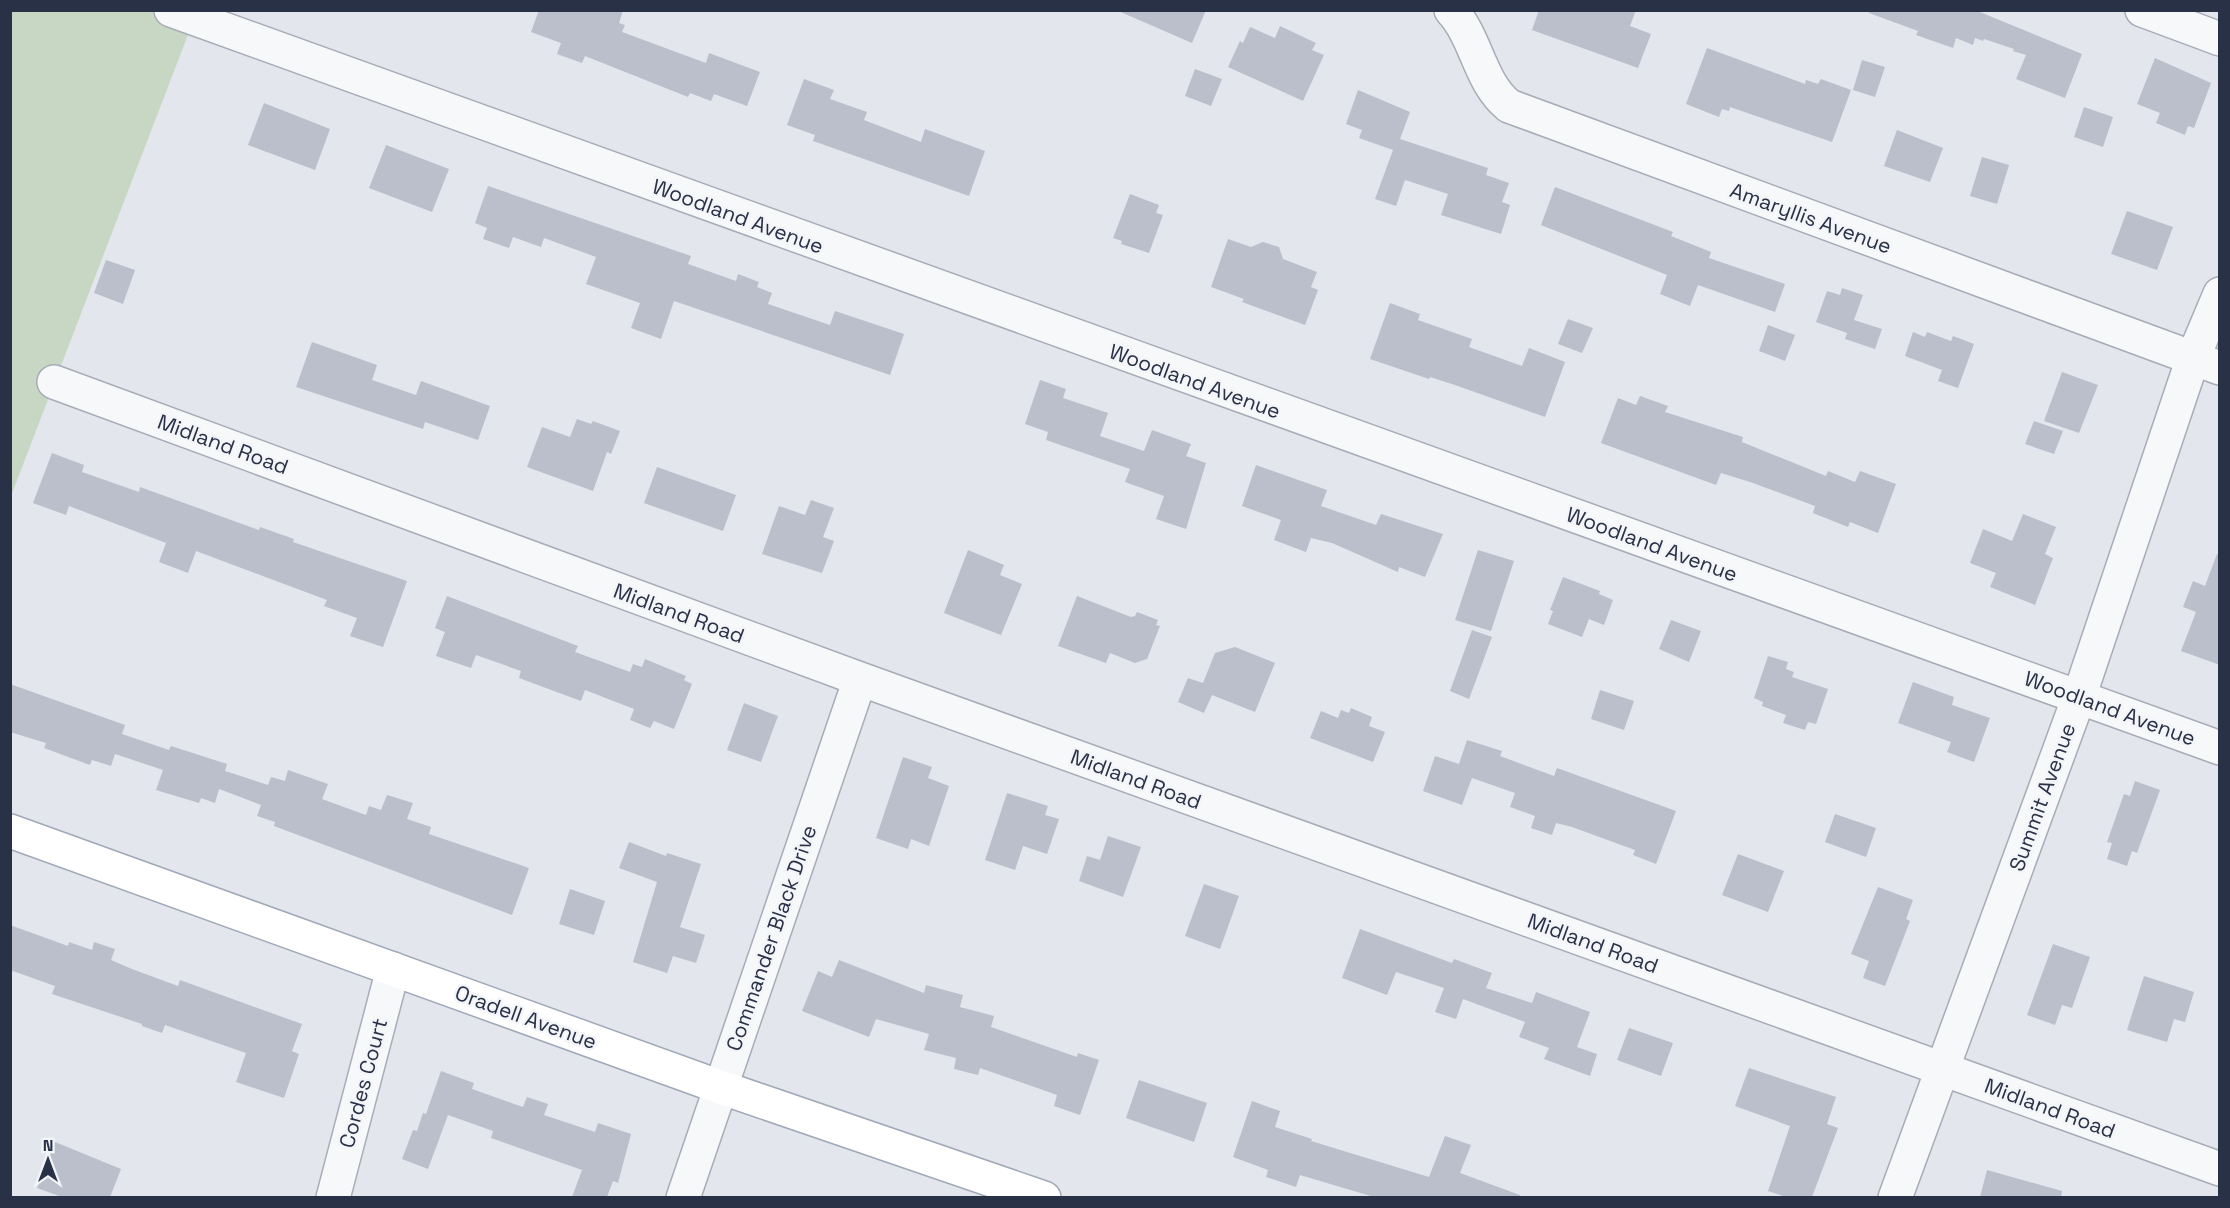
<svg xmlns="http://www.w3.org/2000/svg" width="2230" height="1208" font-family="'Space Grotesk',sans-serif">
<rect width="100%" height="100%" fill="#e3e6ec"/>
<path fill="#c7d7c4" d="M11 11H171L194 19 11 496Z"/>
<path fill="#babfcb" d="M539 10H623L619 23 625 25 622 32 706 63 709 53 760 72 747 106 714 94 711 101 690 93 688 97 585 56 582 63 557 54 561 43 531 32Z
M1116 10H1206L1192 43Z
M1539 10H1636L1630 26 1651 34 1638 68 1532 30Z
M1869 10H1975L2082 54 2065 98 2016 79 2026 55 2013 51 2014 49 1984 39 1983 41 1975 38 1973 45 1956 38 1953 48 1916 35 1918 31 1869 13Z
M1280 26 1316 43 1312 50 1324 55 1303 101 1228 67 1240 41 1243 43 1250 27 1275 38Z
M1707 48 1805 84 1806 80 1818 84 1821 79 1851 90 1832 142 1730 107 1729 111 1722 109 1719 117 1686 104Z
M2155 58 2211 83 2194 128 2188 126 2185 135 2156 123 2160 113 2137 104Z
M1862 60 1885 67 1875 97 1853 90Z
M1195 69 1222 79 1211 106 1185 96Z
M804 79 834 90 830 99 867 112 864 120 921 142 925 129 985 151 969 196 813 141 815 135 787 125Z
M1358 90 1410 112 1400 139 1488 168 1486 175 1509 183 1502 202 1510 205 1501 234 1441 215 1448 194 1405 180 1396 206 1375 199 1393 150 1359 138 1362 130 1346 124Z
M264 103 330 129 315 170 248 145Z
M2084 107 2113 117 2103 147 2074 137Z
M1897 130 1943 148 1930 182 1884 166Z
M386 145 449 169 432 212 369 188Z
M1982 157 2009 165 1997 204 1970 196Z
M488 186 691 256 688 264 736 281 738 274 759 282 757 287 772 293 768 304 830 325 835 311 904 334 890 375 674 301 661 339 631 328 640 303 586 284 596 257 544 238 541 247 513 237 509 248 483 239 487 228 475 223Z
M1555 187 1673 232 1671 236 1711 252 1709 258 1785 284 1775 312 1698 285 1690 306 1660 294 1667 275 1541 225Z
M1130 194 1159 205 1156 213 1163 215 1149 253 1121 244 1122 241 1113 238Z
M2127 211 2173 227 2157 270 2111 254Z
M1228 239 1251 247 1263 242 1279 247 1283 259 1317 272 1311 287 1318 290 1305 325 1242 302 1244 299 1211 287Z
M106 260 135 270 123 304 94 293Z
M1842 288 1863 295 1854 320 1882 329 1875 349 1845 339 1847 333 1816 322 1827 291 1840 295Z
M1390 303 1420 314 1418 320 1472 339 1469 347 1522 366 1529 348 1565 362 1545 417 1455 385 1430 377 1429 379 1370 359Z
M1568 319 1593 328 1582 353 1558 344Z
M1768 325 1795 335 1785 361 1759 351Z
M1913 332 1925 337 1927 332 1951 341 1953 336 1974 344 1958 388 1938 381 1942 370 1905 356Z
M312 342 377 365 372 380 416 395 421 381 490 406 478 440 425 422 423 429 296 387Z
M2062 372 2098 385 2079 433 2044 421Z
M1040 380 1066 389 1063 398 1108 413 1100 436 1144 451 1152 430 1191 444 1186 456 1206 463 1186 529 1156 519 1164 496 1125 482 1130 469 1046 440 1048 432 1025 424Z
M1640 396 1668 406 1665 412 1743 437 1742 442 1826 476 1828 471 1855 482 1860 471 1896 484 1878 533 1850 522 1848 527 1813 513 1815 506 1750 482 1721 473 1716 485 1601 443 1618 398 1636 405Z
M577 419 591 424 593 421 620 431 611 454 607 452 593 491 527 467 542 427 570 437Z
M2034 421 2063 431 2054 454 2025 444Z
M52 453 84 465 82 472 139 492 140 487 259 530 260 527 294 539 293 542 407 581 383 647 350 636 357 618 324 606 327 600 196 551 188 573 159 562 166 543 69 506 66 515 33 503Z
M1256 465 1327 490 1321 506 1376 525 1381 514 1443 534 1425 577 1399 567 1398 572 1332 543 1311 538 1306 552 1274 540 1281 520 1242 506Z
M657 467 736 495 723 531 644 503Z
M811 500 834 508 823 537 834 541 822 573 762 554 779 506 805 515Z
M2023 514 2056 527 2045 554 2053 558 2035 605 1990 587 1996 573 1970 563 1983 529 2012 541Z
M968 550 1004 565 1000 575 1022 584 1001 635 944 613Z
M1478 550 1514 561 1491 631 1455 620Z
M2217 554 2220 555V665L2181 651 2196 612 2183 607 2193 581 2205 586Z
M1563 577 1600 591 1599 594 1613 600 1604 625 1589 619 1582 637 1548 624 1553 611 1550 610Z
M447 596 578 646 575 652 630 672 633 664 642 667 645 659 686 676 684 680 692 684 674 729 654 721 650 728 630 720 634 709 585 690 581 701 519 678 521 671 476 655 471 668 436 656 445 632 435 628Z
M1077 596 1131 617 1135 616 1137 612 1158 620 1156 625 1160 626 1147 659 1135 663 1110 653 1106 663 1058 646Z
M1671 620 1701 631 1689 662 1659 649Z
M1472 630 1492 637 1469 699 1450 691Z
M1235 647 1275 663 1255 712 1212 695 1204 713 1178 702 1188 678 1203 683 1215 653Z
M1768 656 1788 662 1786 669 1794 672 1792 677 1828 689 1816 724 1808 722 1805 730 1783 723 1786 715 1762 706 1763 702 1754 698Z
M1913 682 1954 697 1952 705 1990 718 1974 762 1947 752 1951 742 1898 723Z
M10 684 125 725 122 734 169 750 171 746 227 764 225 771 268 785 271 777 285 781 288 770 328 784 322 799 366 815 369 806 381 810 387 795 413 803 407 819 431 827 429 834 529 868 512 915 274 826 275 822 257 816 261 805 219 789 215 803 201 798 199 803 156 790 163 770 115 754 111 766 92 760 90 765 44 748 46 743 10 732Z
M1600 690 1634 701 1624 730 1591 719Z
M744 703 778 716 761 762 727 750Z
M1351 708 1372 717 1369 726 1385 732 1373 762 1310 738 1321 711 1338 718 1341 710 1349 713Z
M1467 740 1502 751 1500 756 1554 776 1557 768 1676 811 1656 864 1633 855 1635 850 1572 827 1556 823 1552 835 1531 828 1535 816 1510 807 1515 793 1472 778 1462 805 1423 791 1435 756 1459 764Z
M903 757 932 767 928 778 949 786 929 846 911 839 908 849 876 838Z
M2135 781 2160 790 2137 853 2132 851 2127 866 2107 859 2112 843 2107 842 2124 794 2130 796Z
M1007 793 1048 806 1045 815 1059 819 1047 854 1023 846 1015 870 985 860Z
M1835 814 1876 828 1866 857 1825 842Z
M1108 836 1141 847 1123 897 1079 881 1087 856 1100 860Z
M629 842 666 856 667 853 701 864 680 927 705 935 696 963 673 956 667 973 633 962 657 882 619 868Z
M1738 854 1784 871 1768 912 1722 895Z
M1204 884 1239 896 1220 949 1185 936Z
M1878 887 1913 900 1906 919 1910 921 1885 986 1863 978 1869 961 1851 954Z
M570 889 605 901 594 935 559 924Z
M10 925 68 946 69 942 92 950 94 942 115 949 111 960 132 969 178 986 180 980 302 1024 292 1051 299 1054 284 1098 236 1082 246 1053 165 1025 162 1033 142 1026V1024L52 994 55 986 10 970Z
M1360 929 1452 963 1454 959 1492 973 1486 988 1532 1003 1536 992 1590 1012 1577 1047 1597 1054 1590 1076 1544 1059 1549 1048 1519 1037 1525 1022 1463 999 1456 1019 1435 1012 1444 988 1396 972 1387 995 1342 978Z
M2053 944 2090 957 2072 1008 2062 1005 2055 1025 2027 1015Z
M839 960 924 993 926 985 963 995 960 1007 994 1016 991 1027 1077 1057 1078 1053 1099 1060 1080 1115 1054 1106 1057 1095 980 1068 978 1075 954 1069 956 1058 924 1050 929 1034 876 1019 869 1037 802 1011 818 971 832 977Z
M2144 976 2194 992 2185 1022 2174 1019 2167 1042 2127 1030Z
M1629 1028 1673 1043 1661 1076 1617 1060Z
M1749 1068 1836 1097 1827 1124 1838 1128 1812 1197H1786L1768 1191 1790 1126 1735 1106Z
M441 1071 474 1083 472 1089 523 1107 527 1097 548 1104 544 1115 595 1132 598 1123 631 1134 618 1183 613 1181 607 1197H572L582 1170 491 1138 493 1131 448 1115 428 1169 402 1159 413 1130 417 1131 423 1113 426 1114Z
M1139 1080 1207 1103 1194 1142 1126 1118Z
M1252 1101 1280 1111 1275 1127 1312 1139 1311 1141 1429 1177 1445 1136 1471 1145 1460 1173 1520 1195V1197H1374L1300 1175 1296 1187 1266 1177 1268 1170 1233 1157Z
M55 1142 121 1169 110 1197H62L37 1188Z
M1987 1170 2062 1191 2061 1197H1980Z"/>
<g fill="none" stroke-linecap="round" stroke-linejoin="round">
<g stroke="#a7acb7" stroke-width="36">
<path id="minor" d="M171 10 2220 748
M1451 10C1477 38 1479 82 1509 106L2220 368
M2142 10 2220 39
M54 382 860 679 2220 1169
M333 1198 393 969
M683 1198 860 679
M1895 1198 2079 697 2193 358 2220 294"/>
</g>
<g stroke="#a1a9b9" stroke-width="36">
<path id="major" d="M10 831 720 1087 1044 1198"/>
</g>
<use href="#minor" stroke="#f7f8fa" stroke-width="33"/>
<use href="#major" stroke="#fff" stroke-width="33"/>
</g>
<g text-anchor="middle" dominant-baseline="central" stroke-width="5" stroke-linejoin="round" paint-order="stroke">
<g font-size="21" fill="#293147" stroke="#f3f5f9">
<text transform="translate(738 216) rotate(20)">Woodland Avenue</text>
<text transform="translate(1811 218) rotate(20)">Amaryllis Avenue</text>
<text transform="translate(1195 381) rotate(20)">Woodland Avenue</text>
<text transform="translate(223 444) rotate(20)">Midland Road</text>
<text transform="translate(1652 544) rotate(20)">Woodland Avenue</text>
<text transform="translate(679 613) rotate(20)">Midland Road</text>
<text transform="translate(2110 708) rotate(20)">Woodland Avenue</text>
<text transform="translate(1136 779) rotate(20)">Midland Road</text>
<text transform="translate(2042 797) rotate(-70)">Summit Avenue</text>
<text transform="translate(771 938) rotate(-71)">Commander Black Drive</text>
<text transform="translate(1593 943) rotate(20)">Midland Road</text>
<text transform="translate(526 1017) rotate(20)">Oradell Avenue</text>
<text transform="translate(363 1083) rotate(-75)">Cordes Court</text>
<text transform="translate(2050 1108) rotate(20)">Midland Road</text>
</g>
</g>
<rect width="2230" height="1208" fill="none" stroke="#293147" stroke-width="24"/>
<g transform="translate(48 1160)" stroke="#f3f5f9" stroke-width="4.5" paint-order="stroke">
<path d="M0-4.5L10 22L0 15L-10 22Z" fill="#293147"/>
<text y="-9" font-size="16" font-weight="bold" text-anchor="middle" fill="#293147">N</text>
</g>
</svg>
